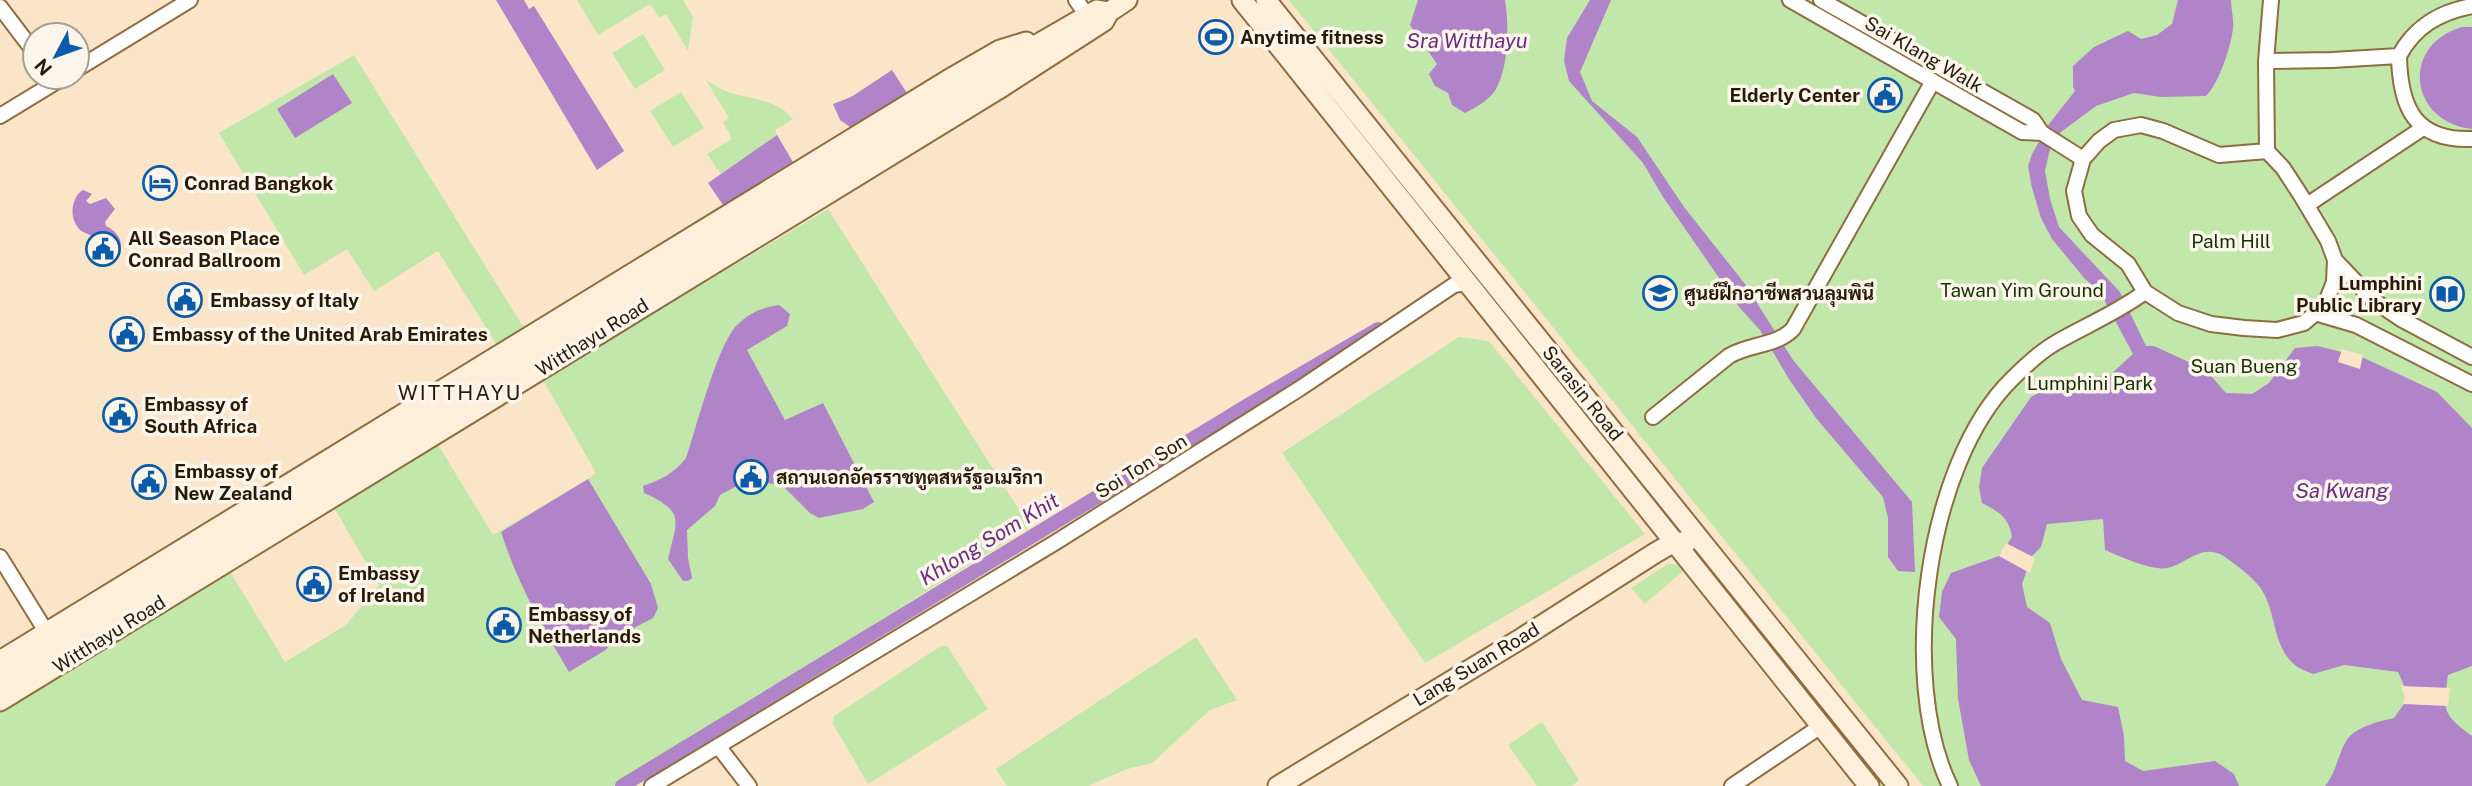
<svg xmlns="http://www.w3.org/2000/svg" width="2472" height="786" font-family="'Public Sans',Sarabun,sans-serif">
<rect width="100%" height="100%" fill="#fbe5c9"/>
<path fill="#c1e7aa" d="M577 0H683L693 17 688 51 666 14 659 18 650 4 598 35Z
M1289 0H2472V786H1923Z
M643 34 665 70 635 89 612 53Z
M354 55 524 328 497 345 438 251 374 291 347 249 304 275 219 133Z
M706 80C714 85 722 90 731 93 754 100 776 99 793 119L775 130 777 135 721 174 707 154 732 139 723 122 729 118Z
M681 92 704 128 673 147 650 111Z
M828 209 1030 527 614 786H0V711L229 570 285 662 346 625 379 585 332 504 436 441 493 535 588 479 596 473 543 380Z
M1459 337 1489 341 1645 534 1425 663 1282 453Z
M1700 557H1705L1887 786H1876L1698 558Z
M1668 564H1677L1683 571 1645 604 1631 588Z
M1196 637 1237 700 1210 710 1152 763 1127 769 1088 786H1007L996 769Z
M941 646H947L988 709 868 784 833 724 834 716Z
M1542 722 1579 780 1572 786H1537L1508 745Z"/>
<path fill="#b183c8" d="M496 0H524L529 9 534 6 624 151 597 170Z
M1418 0H1505C1509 26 1509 65 1496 89 1490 100 1476 107 1465 113L1452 105 1448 93 1435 86 1429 74 1437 64 1410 25Z
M1590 0H1611L1580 72 1592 101 1637 137 1684 207 1745 284 1793 360 1912 502 1915 572 1898 571 1888 557V518L1883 497 1816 418 1789 379 1760 330 1740 308 1663 197 1643 163 1569 81 1564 61 1567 38Z
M2178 0H2231C2231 9 2234 19 2233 28 2231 47 2219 83 2206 96L2161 97 2134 93 2096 106 2061 132 2050 149 2045 171 2050 199 2059 227 2120 292 2146 346H2154L2206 370 2226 393 2252 394 2269 383 2295 348 2318 346 2364 358 2437 392 2472 428V666L2448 675C2443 711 2442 714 2472 736V786H2325C2337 773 2340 744 2351 735 2363 725 2380 721 2394 718L2409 697 2398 672 2344 665 2313 674C2307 671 2298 669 2294 664 2271 644 2277 609 2259 586 2250 575 2234 563 2222 555 2200 544 2187 564 2167 568 2152 571 2119 556 2105 550L2103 519 2047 524 2041 547 2032 556 2022 584 2027 607 2050 623 2061 659 2082 700 2118 707 2124 736 2125 761 2143 771 2215 761 2234 774 2239 786H1981L1969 760 1958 699 1956 639 1939 617 1942 592 1951 573 1999 556 2012 537C2009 517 1999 512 1982 503L1979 487 1982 468 2031 397 2063 379 2110 375 2133 354 2100 292 2085 279 2052 239 2041 218 2032 188 2028 166 2032 154 2049 124 2075 91 2073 87V66L2094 47 2128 31 2141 39 2157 35 2172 24Z
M2462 27H2472V129C2409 122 2400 45 2462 27Z
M892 70 907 93 850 127 840 120 833 104 851 97Z
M333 74 352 103 295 138 277 109Z
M777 135 793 162 723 205 708 183Z
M83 190 92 194 86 201 90 204 106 198 115 209 105 222 106 226C116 231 122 238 121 249L116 254 108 256 97 247 94 237C91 235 87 234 83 232 68 222 70 198 83 190Z
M779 305 790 314 787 326 747 350 785 420 823 403 874 502 863 509 819 518 810 513 782 485 765 483 755 489 735 487 720 495 715 506 687 530 688 558 692 578 688 581H683L668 559C677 520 686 512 644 493L643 486C660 480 675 473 686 458 697 426 716 349 736 326 748 314 762 307 779 305Z
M588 479 651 584 658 608 653 618 624 633 604 651 569 672C542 627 517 582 501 532Z"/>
<path fill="#fbe5c9" d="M2342 349 2363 355 2360 369 2338 362Z
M2006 543 2035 558 2030 573 1999 556Z
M2401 686 2450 688 2448 706 2403 704 2405 697Z"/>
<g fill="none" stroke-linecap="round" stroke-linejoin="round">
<path stroke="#b183c8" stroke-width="14" d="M622 786 1248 405 1378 329"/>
<g stroke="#8e6d40" stroke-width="18">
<path id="street" d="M1076 0 1087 15
M1790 0 2022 132 2042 133
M1821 0 2033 120 2042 133 2083 159
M2472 6C2440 12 2415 26 2399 56 2400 108 2415 141 2472 139
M0 7 35 53
M2266 61 2332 60 2399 56
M77 69 190 0
M0 116 64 77
M2267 151 2283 168 2300 194 2328 241 2335 260 2334 282 2325 305 2304 323 2277 330 2244 328 2211 324 2178 313 2145 292 2128 264 2092 235 2079 216 2074 191 2083 159 2099 141 2114 130 2141 125 2163 131 2219 155 2267 151 2266 61 2271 0
M2307 205 2423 128
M2335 260 2373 300 2401 319 2472 357
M2315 313 2356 325 2472 384
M1653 417 1729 356C1749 344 1777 346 1793 329L1933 81
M0 557 47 633
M718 746 749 786
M652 786 1056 542 1299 389 1454 285 1466 283
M1732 786 1821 726
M1950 786C1898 679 1926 463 2012 379 2026 365 2041 351 2057 342 2087 325 2118 312 2145 292"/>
</g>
<g stroke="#8e6d40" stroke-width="23">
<path id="secondary" d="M1242 0 1869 786
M1266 0 1898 786
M0 661 948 80 1000 50 1026 42
M0 681 1007 62 1097 10 1109 12
M0 701 997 90 1104 21 1109 12 1127 0
M1278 786 1522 638 1655 553 1674 542H1687"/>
</g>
<use href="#street" stroke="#fff" stroke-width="14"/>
<use href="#secondary" stroke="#feefda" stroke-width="19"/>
</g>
<defs>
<g id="stadium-ring" transform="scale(1.75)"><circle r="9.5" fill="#fcf5ec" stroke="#0b5ba9" stroke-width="1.5"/><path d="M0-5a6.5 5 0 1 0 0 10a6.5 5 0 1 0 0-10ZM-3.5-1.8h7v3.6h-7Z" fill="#0b5ba9"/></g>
<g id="civic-ring" transform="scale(1.75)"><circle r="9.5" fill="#fcf5ec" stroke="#0b5ba9" stroke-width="1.5"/><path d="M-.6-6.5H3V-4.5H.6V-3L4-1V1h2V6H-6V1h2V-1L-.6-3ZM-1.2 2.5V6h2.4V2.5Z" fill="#0b5ba9"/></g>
<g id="hotel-ring" transform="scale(1.75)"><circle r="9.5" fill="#fcf5ec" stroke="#0b5ba9" stroke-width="1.5"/><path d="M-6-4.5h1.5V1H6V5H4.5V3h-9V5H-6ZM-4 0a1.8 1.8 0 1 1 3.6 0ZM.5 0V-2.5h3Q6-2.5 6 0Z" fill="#0b5ba9"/></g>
<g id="school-ring" transform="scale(1.75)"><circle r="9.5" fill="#fcf5ec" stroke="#0b5ba9" stroke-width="1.5"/><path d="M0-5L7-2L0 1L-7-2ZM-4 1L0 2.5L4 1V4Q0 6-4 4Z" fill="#0b5ba9"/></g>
<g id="library-ring" transform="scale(1.75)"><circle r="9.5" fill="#fcf5ec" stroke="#0b5ba9" stroke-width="1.5"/><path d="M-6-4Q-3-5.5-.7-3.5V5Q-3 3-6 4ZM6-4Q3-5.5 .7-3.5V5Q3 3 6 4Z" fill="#0b5ba9"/></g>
</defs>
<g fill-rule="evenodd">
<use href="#stadium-ring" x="1216" y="37"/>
<use href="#civic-ring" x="1885" y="95"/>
<use href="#hotel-ring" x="160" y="183"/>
<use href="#civic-ring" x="103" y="249"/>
<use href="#school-ring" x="1660" y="293"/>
<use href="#library-ring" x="2447" y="294"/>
<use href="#civic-ring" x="185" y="300"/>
<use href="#civic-ring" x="127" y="334"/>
<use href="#civic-ring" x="120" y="415"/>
<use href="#civic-ring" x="751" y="477"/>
<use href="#civic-ring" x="149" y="482"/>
<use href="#civic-ring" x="314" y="584"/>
<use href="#civic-ring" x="504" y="625"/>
</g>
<g text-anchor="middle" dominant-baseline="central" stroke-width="7" stroke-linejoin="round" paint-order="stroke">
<g font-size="19" font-weight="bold" fill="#271a07" stroke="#fcf5ec" text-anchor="start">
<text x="1240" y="37">Anytime fitness</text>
<text x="1860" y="95" text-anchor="end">Elderly Center</text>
<text x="184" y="183">Conrad Bangkok</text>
<text x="128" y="238">All Season Place<tspan x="128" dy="22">Conrad Ballroom</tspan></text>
<text x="2422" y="283" text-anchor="end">Lumphini<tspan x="2422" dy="22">Public Library</tspan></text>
<text x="1684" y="293">ศูนย์ฝึกอาชีพสวนลุมพินี</text>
<text x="210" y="300">Embassy of Italy</text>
<text x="152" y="334">Embassy of the United Arab Emirates</text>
<text x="144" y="404">Embassy of<tspan x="144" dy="22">South Africa</tspan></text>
<text x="174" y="471">Embassy of<tspan x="174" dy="22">New Zealand</tspan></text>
<text x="776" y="477">สถานเอกอัครราชทูตสหรัฐอเมริกา</text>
<text x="338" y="573">Embassy<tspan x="338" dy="22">of Ireland</tspan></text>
<text x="528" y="614">Embassy of<tspan x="528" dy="22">Netherlands</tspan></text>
</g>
<g font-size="19" fill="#271a07" stroke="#fcf5ec">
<text transform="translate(1924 54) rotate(30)">Sai Klang Walk</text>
<text transform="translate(592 337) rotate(-32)">Witthayu Road</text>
<text transform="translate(1583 393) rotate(51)">Sarasin Road</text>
<text transform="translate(1141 466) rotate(-32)">Soi Ton Son</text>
<text transform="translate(109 634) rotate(-32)">Witthayu Road</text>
<text transform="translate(1476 664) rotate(-31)">Lang Suan Road</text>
</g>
<g font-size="19" fill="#153100" stroke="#fcf5ec">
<text x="2231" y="241">Palm Hill</text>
<text x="2022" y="290">Tawan Yim Ground</text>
<text x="2244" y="366">Suan Bueng</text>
<text x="2090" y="383">Lumphini Park</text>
</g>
<g font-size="21" font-style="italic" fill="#682e81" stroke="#fcf5ec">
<text x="1467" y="40">Sra Witthayu</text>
<text x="2342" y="490">Sa Kwang</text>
<text transform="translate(989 539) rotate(-31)">Khlong Som Khit</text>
</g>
<g font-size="21" letter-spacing="2" fill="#271a07" stroke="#fcf5ec">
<text x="460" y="392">WITTHAYU</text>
</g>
</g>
<g transform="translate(56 56) rotate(229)"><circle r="33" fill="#fcf5ec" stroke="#a79d90" stroke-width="2"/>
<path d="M0-5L12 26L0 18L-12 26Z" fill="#0b5ba9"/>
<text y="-10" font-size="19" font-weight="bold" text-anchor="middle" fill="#271a07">N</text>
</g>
</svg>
